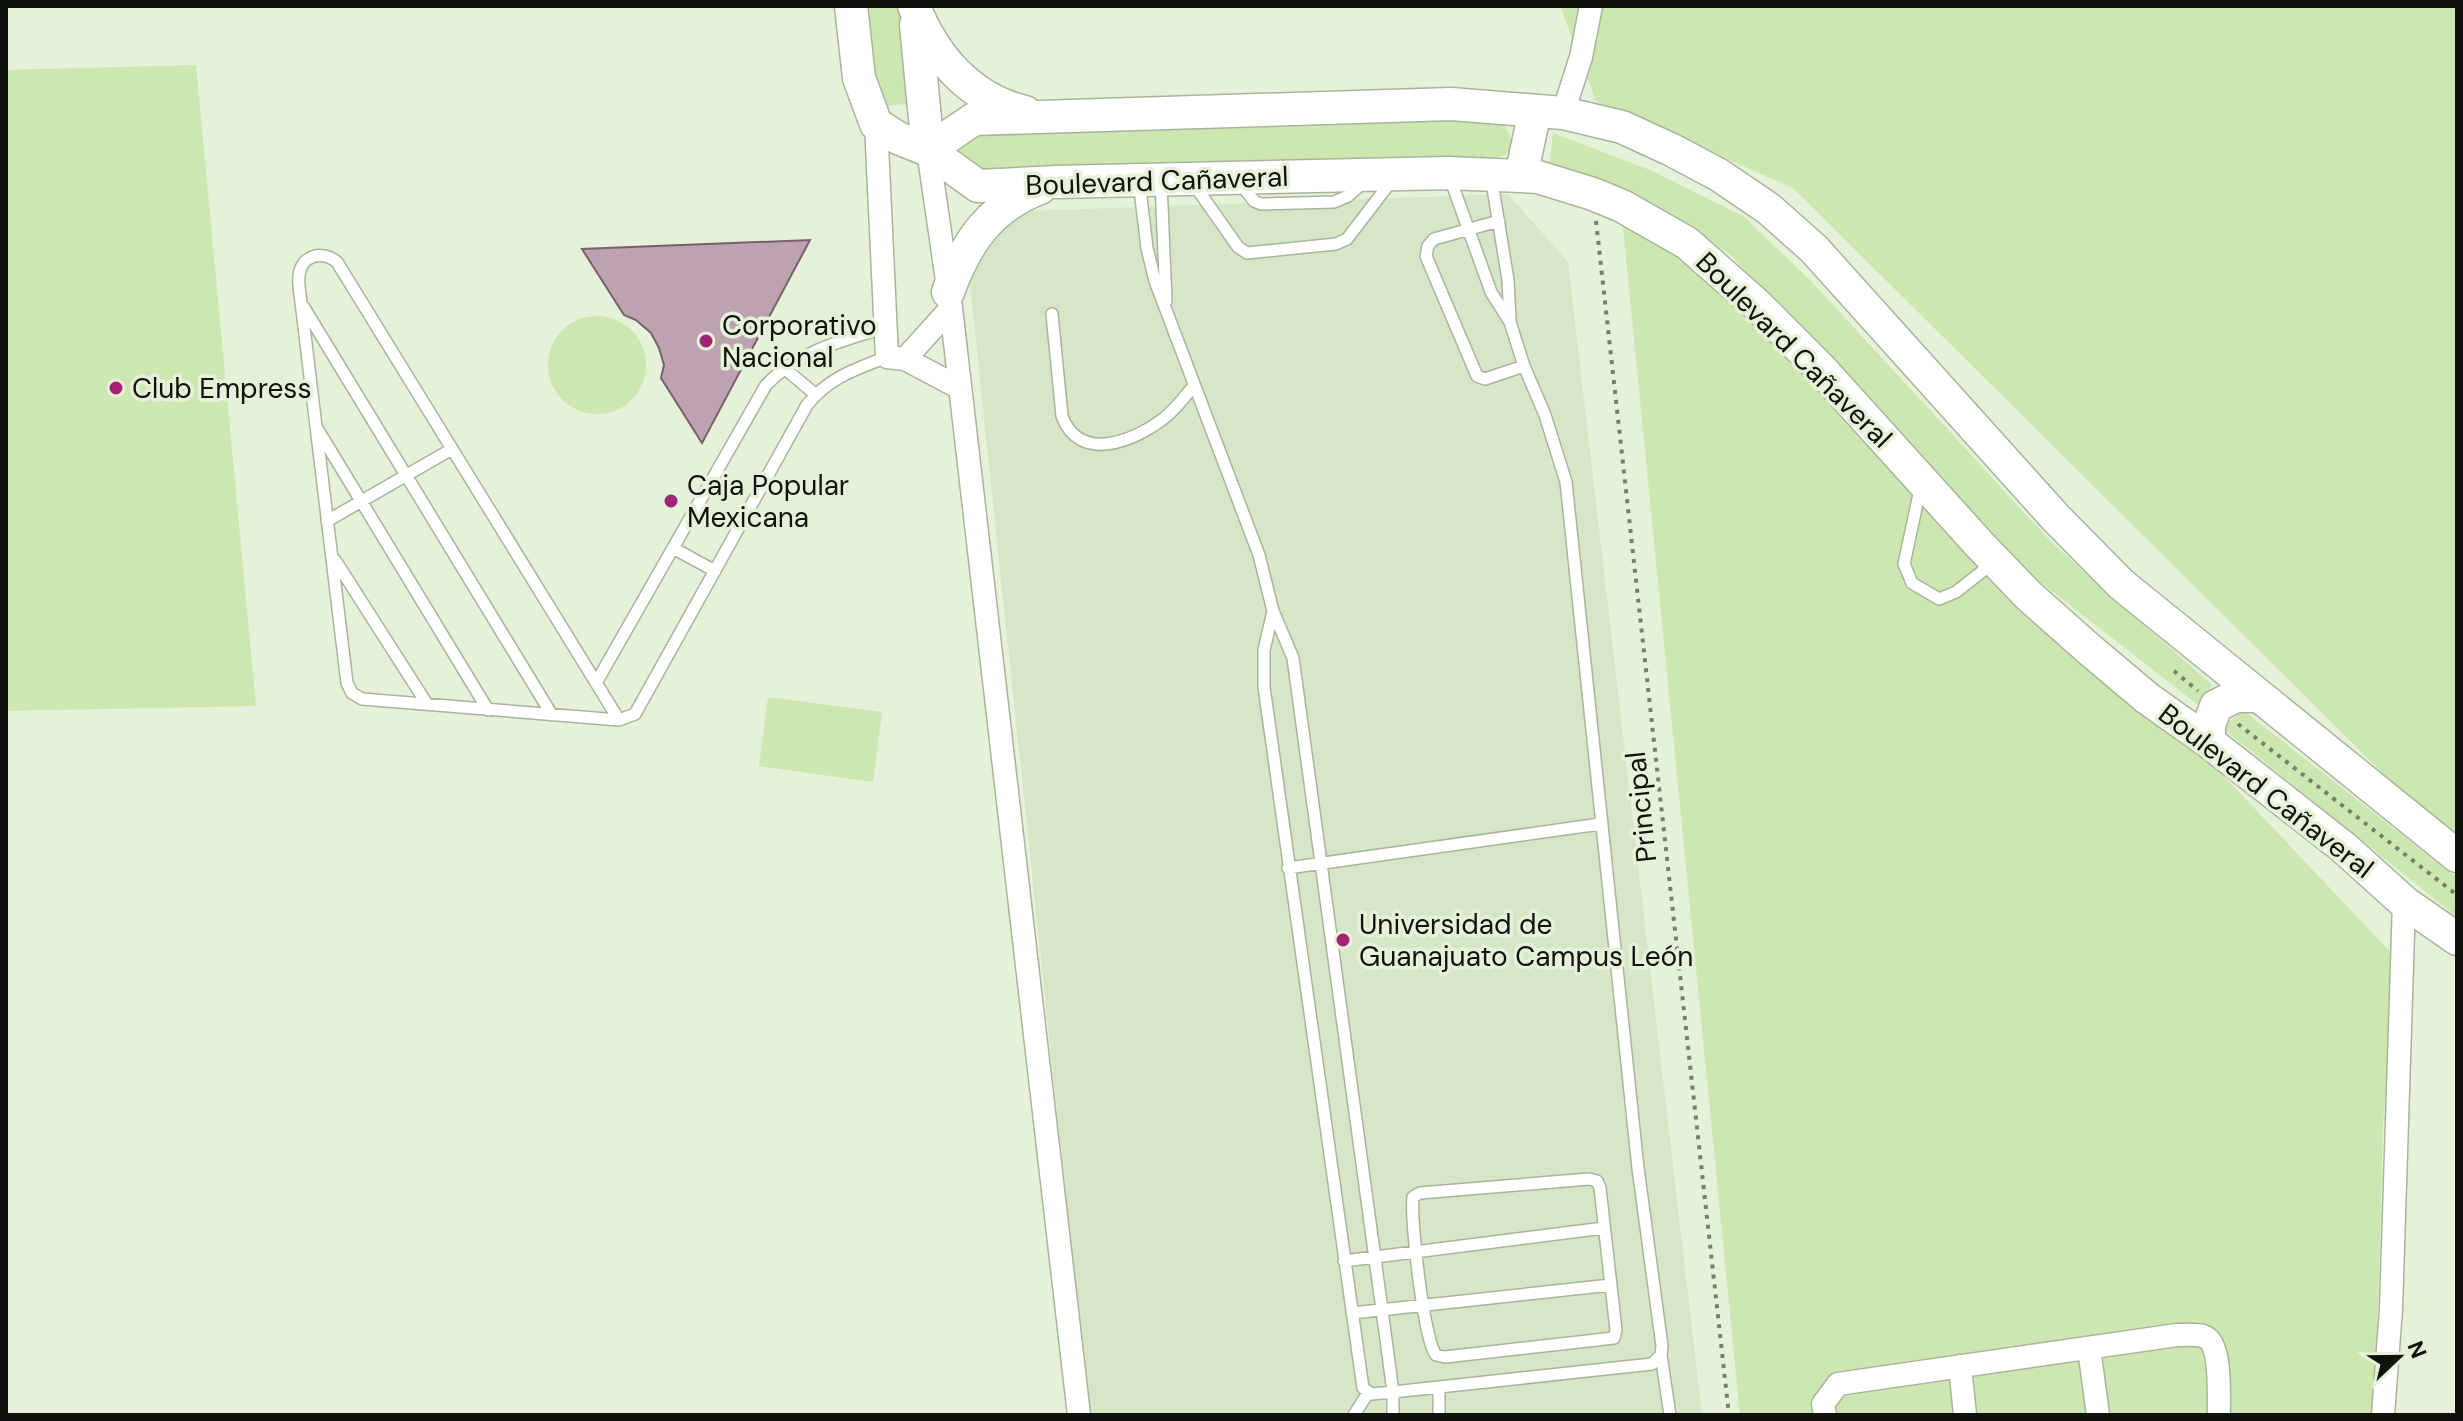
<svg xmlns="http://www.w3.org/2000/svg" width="2463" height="1421" font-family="'DM Sans',sans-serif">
<rect width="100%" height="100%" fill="#e5f1d9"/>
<path fill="#d7e6c7" d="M1508 194 1568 262 1702 1415H1089L968 266 997 229 1028 211Z"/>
<path fill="#cde7b1" d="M865 6H905L913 97 905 104 886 106 876 95Z
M1560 6H2457V847L1793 188 1596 101Z
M196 65 256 706 6 711V70Z
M1490 116C1505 122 1510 131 1513 147L1505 155 1493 159 968 173 953 163 955 136 968 131Z
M1553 133 1650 170 1743 216 1811 281 2055 546 2212 685 2197 704 2039 581 2399 961 2383 1123 2375 1415H1740L1621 207 2025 567 1730 254 1645 202 1549 169Z
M548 365a49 49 0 1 1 98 0a49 49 0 1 1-98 0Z
M768 697 882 712 873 782 759 766Z
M2244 711 2457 878V917L2221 727Z"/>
<path fill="#bda3af" stroke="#78616c" stroke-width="2" d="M810 240 702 443 661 378 664 365 659 348 651 333 636 320 624 315 582 249Z"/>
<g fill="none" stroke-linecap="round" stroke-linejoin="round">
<g stroke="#a9b49d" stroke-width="14">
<path id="lane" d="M1491 176 1508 280 1510 321
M1139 181 1147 248 1155 281 1259 555 1273 611 1293 658 1382 1310 1393 1392V1415
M1161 182 1166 301
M1239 182 1254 201 1261 204 1334 202 1348 196 1365 181
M1193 183 1238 247 1247 253 1336 244 1347 239 1393 179
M1499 221 1434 239 1428 246 1426 256 1477 376 1485 379 1524 366
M303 306 552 715
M1052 314 1062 416C1079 463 1133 442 1163 419 1175 410 1184 397 1194 386
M784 368 815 394
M318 430 488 710
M1921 485 1904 564 1912 583 1939 599 1956 592 1994 562
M327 521 452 449
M673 548 715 571
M335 560 427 704
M1273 611 1264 650V687L1363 1388 1372 1394 1393 1392 1652 1364 1661 1355 1662 1346 1638 1168 1566 482 1545 415 1524 366 1510 322 1491 292 1450 178
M596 683 766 385C797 352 841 341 883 328
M619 720 337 262C322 250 301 255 299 276 298 284 300 294 301 302L347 683 352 693 362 699 619 720 635 714 807 405C828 378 856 369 887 357
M1288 868 1600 824
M1589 1179 1597 1181 1600 1188 1616 1330 1614 1338 1445 1357 1436 1355C1424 1341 1410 1219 1413 1197L1420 1193Z
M1344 1261 1604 1228
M1352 1313 1611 1285
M1661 1355 1670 1415
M1439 1388V1415
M1354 1415 1368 1393"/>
</g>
<g stroke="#a9b49d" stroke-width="25">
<path id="street" d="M1563 113 1581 57 1591 6
M876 124 887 357 905 359 960 388
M928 150 951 308 1079 1415
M905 359 951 308
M2089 1348 2098 1415
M1960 1366 1965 1415
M1825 1415 1823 1404 1838 1384 2177 1335C2185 1335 2195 1334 2203 1336 2223 1342 2218 1397 2219 1415
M2383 1415 2391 1309 2404 902"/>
</g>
<g stroke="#a9b49d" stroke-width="35">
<path id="secondary" d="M851 6 859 78 876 124 898 138 928 150 978 186 1056 182 1448 173 1521 176 1538 177 1593 194 1622 206 1687 243 1756 304 1820 368 1980 545 2028 595 2090 650 2147 698 2209 742 2343 847 2404 902 2457 939
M914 6C934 57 970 99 1025 112
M916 25 928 150
M928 150 974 119 1451 104 1563 113 1622 127 1672 150 1719 175 1769 209 1814 249 2055 517 2121 584 2457 856
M1521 176 1535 111
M948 292C966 242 990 207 1040 188
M2209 742V725L2216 706 2236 696H2259"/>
</g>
<path stroke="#767e6e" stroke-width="4" stroke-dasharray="4 6" stroke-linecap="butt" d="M1596 221 1729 1415
M2174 671 2198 691
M2238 724 2457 895"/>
<use href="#lane" stroke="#fff" stroke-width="11"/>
<use href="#street" stroke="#fff" stroke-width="22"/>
<use href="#secondary" stroke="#fff" stroke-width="32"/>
</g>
<g fill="#a22273" stroke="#e5f1d9" stroke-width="3">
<circle cx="706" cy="341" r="8"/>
<circle cx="116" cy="388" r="8"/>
<circle cx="671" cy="501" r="8"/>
<circle cx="1343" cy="940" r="8"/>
</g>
<g text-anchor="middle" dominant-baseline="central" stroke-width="7" stroke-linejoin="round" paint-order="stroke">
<g font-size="28" fill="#0f130b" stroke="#e5f1d9">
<text transform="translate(1157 181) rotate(-2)">Boulevard Cañaveral</text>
<text transform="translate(1794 350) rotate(45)">Boulevard Cañaveral</text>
<text transform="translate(2266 791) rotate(38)">Boulevard Cañaveral</text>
<text transform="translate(1641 807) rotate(-96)">Principal</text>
</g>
<g font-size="28" fill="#0f130b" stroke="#e5f1d9" text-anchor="start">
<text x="722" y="325">Corporativo<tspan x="722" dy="32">Nacional</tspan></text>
<text x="132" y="388">Club Empress</text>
<text x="687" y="485">Caja Popular<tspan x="687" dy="32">Mexicana</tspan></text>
<text x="1359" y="924">Universidad de<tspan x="1359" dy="32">Guanajuato Campus León</tspan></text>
</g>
</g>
<rect width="2463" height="1421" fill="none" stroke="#0f130b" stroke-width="16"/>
<g transform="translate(2399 1357) rotate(68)" stroke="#e5f1d9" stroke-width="6" paint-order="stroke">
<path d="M0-6L14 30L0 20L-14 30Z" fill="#0f130b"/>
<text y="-12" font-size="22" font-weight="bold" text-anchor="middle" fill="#0f130b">N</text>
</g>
</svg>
